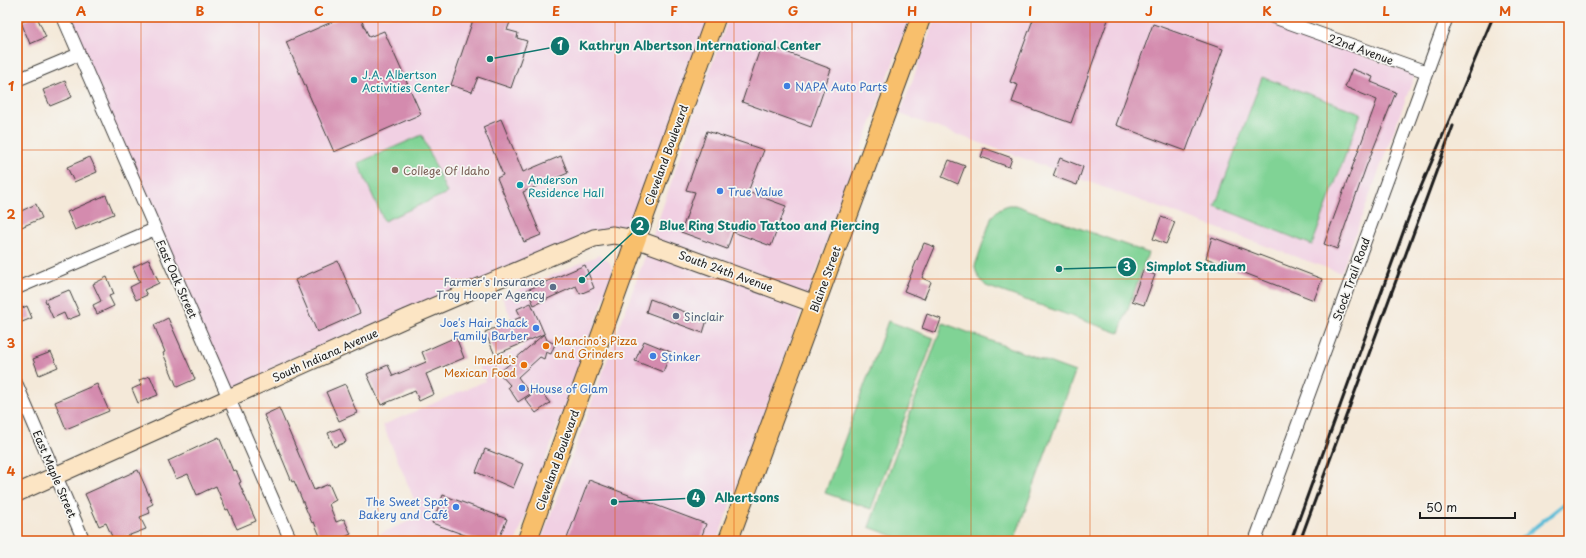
<svg xmlns="http://www.w3.org/2000/svg" width="1586" height="558" font-family="'Playpen Sans',sans-serif">
<rect width="100%" height="100%" fill="#f6f6f2"/>
<filter id="ink" filterUnits="userSpaceOnUse"><feTurbulence type="fractalNoise" baseFrequency=".025" numOctaves="2"/><feDisplacementMap in="SourceGraphic" scale="8" xChannelSelector="R" yChannelSelector="G"/><feConvolveMatrix kernelMatrix="1 2 1 2 8 2 1 2 1" color-interpolation-filters="sRGB"/></filter>
<filter id="wash" filterUnits="userSpaceOnUse"><feTurbulence type="fractalNoise" baseFrequency=".012" numOctaves="4" result="noise"/><feDisplacementMap in="SourceGraphic" scale="16" xChannelSelector="R" yChannelSelector="G"/><feGaussianBlur stdDeviation="0.9" result="paint"/><feColorMatrix in="noise" values="0 0 0 0 0 0 0 0 0 0 0 0 0 0 0 0 0 1.4 0 .05"/><feComposite in="paint" operator="in"/></filter>
<g filter="url(#wash)">
<rect width="100%" height="100%" fill="#f4e9d9"/>
<path fill="#f1d0e3" d="M63 17H716L636 239 613 235 229 398Z
M729 17H910L717 541H541L658 221 695 111Z
M936 17H1256L1415 74 1341 273 900 114Z
M599 255 605 258 610 263 612 269V277L516 541H377L375 536 421 516 383 425 485 381 479 366 524 346 502 297Z"/>
<path fill="#cebed1" d="M1569 531V541H1556Z"/>
<path fill="#80d395" stroke="#4e7858" d="M1262 77 1361 113 1312 245 1215 206Z
M422 135 447 193 384 221 358 163Z
M1008 205H1015L1148 253 1119 333 986 286C980 279 976 275 975 266L992 216 999 209Z
M888 321 934 338 871 509 825 493Z
M943 323 1075 372 1014 541H907L869 527Z"/>
<g fill="none" stroke-linecap="round" stroke-linejoin="round">
<path stroke="#58bcd7" stroke-width="4" d="M1518 541 1569 500"/>
</g>
<g id="blocks">
<path fill="#d48bae" d="M33 17H37L46 37 30 44 21 22Z
M343 17H360L369 37 384 31 421 114 334 152 286 42Z
M474 17H512L507 30 518 33 517 38 527 41 511 88 478 77 472 92 451 85Z
M1034 17H1109L1071 123 1012 102 1018 85 1010 82Z
M1153 24 1223 49 1186 151 1116 125Z
M762 43 831 69 811 127 742 102Z
M1352 69 1373 77 1371 82 1396 92 1366 167 1337 249 1324 244 1377 100 1345 87Z
M65 81 72 97 50 106 43 90Z
M501 119 523 172 561 156 568 173 523 192 541 235 524 242 497 178 503 175 483 127Z
M707 131 764 150 748 192 786 206 771 246 733 232 727 249 681 232 695 192 686 190Z
M984 148 1012 158 1009 167 981 157Z
M90 157 97 172 74 182 67 167Z
M1060 158 1083 167 1077 185 1053 176Z
M949 160 965 166 958 184 942 177Z
M106 195 114 214 75 230 67 212Z
M36 204 42 218 17 229V213Z
M1161 217 1175 222 1166 244 1153 239Z
M1212 237 1322 279 1314 300 1206 258Z
M924 243 935 247 922 278 931 282 924 299 904 291Z
M149 259 159 283 144 290 147 295 136 300 130 287 140 282 133 267Z
M338 261 360 313 317 332 295 280Z
M585 265 594 288 580 294 576 286 534 305 527 290Z
M1143 270 1155 275 1144 305 1132 301Z
M107 277 114 294 109 296 114 306 97 314 93 305 101 301 93 284Z
M69 290 80 315 67 320 64 313 53 318 45 300Z
M650 299 707 320 703 333 646 312Z
M531 303 547 340 555 344 551 354 546 352 544 359 540 357 518 377 530 394 518 402 508 387 510 385 499 373 544 334 495 355 485 332 521 317 517 309Z
M27 306 32 318 17 324V310Z
M927 314 941 319 936 333 922 328Z
M168 318 195 379 177 387 163 353 165 352 154 325Z
M456 337 464 358 426 374 434 394 419 401 415 391 381 405 367 374 388 365 393 376 426 362 422 352Z
M644 341 671 352 663 372 635 361Z
M51 352 58 367 39 375 33 359Z
M150 376 158 395 138 403 132 389 141 385 139 380Z
M97 384 109 411 66 429 55 402Z
M345 384 357 413 339 421 326 392Z
M539 389 550 403 536 413 525 399Z
M279 408 314 490 329 484 336 500 329 504 336 522 344 519 351 534 343 538 344 541H322L314 522 312 523 294 481 292 482 264 415Z
M340 428 346 442 334 447 328 433Z
M219 437 233 471 236 470 241 482 239 483 256 521 237 529 228 509 226 510 216 486 197 495 188 474 176 479 168 461Z
M485 449 523 464 513 488 476 472Z
M138 470 153 504 147 507 150 513 140 517 146 529 114 541 106 523 99 526 85 494Z
M589 480 706 524 700 541H566Z
M443 495 507 519 498 541H481L432 523Z"/>
</g>
</g>
<g filter="url(#ink)">
<use href="#blocks" fill-opacity="0" stroke="#3c3b38" stroke-width="1"/>
<g fill="none" stroke-linecap="round" stroke-linejoin="round">
<g stroke="#3c3b38" stroke-width="14">
<path id="minor" d="M63 17 291 541
M1273 17 1427 72
M17 80 79 54
M17 288 155 229
M17 385 84 541
M1255 541 1447 17"/>
</g>
<g stroke="#3c3b38" stroke-width="19">
<path id="secondary" d="M17 493 407 318 594 238 613 235 636 239 815 304"/>
</g>
<g stroke="#3c3b38" stroke-width="21">
<path id="primary" d="M527 541 716 17
M728 541 921 17"/>
</g>
<use href="#minor" stroke="#fff" stroke-width="12"/>
<use href="#secondary" stroke="#fce5c4" stroke-width="17"/>
<use href="#primary" stroke="#f8bf6c" stroke-width="19"/>
<path stroke="#1c1c1c" stroke-width="3" d="M1291 541 1412 208 1493 17
M1300 541 1453 126"/>
</g>
</g>
<path fill="none" stroke="#de560d" stroke-width="1" stroke-opacity="0.55" d="M141 17V541M259 17V541M378 17V541M496 17V541M615 17V541M734 17V541M852 17V541M971 17V541M1090 17V541M1208 17V541M1327 17V541M1445 17V541M17 150H1569M17 279H1569M17 408H1569"/>
<g fill="#0f9aa8" stroke="#f6f6f2" stroke-width="1.5">
<circle cx="354" cy="80" r="4"/>
<circle cx="520" cy="185" r="4"/>
</g>
<g fill="#3f7fe0" stroke="#f6f6f2" stroke-width="1.5">
<circle cx="787" cy="86" r="4"/>
<circle cx="720" cy="191" r="4"/>
<circle cx="536" cy="328" r="4"/>
<circle cx="653" cy="356" r="4"/>
<circle cx="522" cy="388" r="4"/>
<circle cx="456" cy="507" r="4"/>
</g>
<circle fill="#8d6e63" stroke="#f6f6f2" stroke-width="1.5" cx="395" cy="170" r="4"/>
<g fill="#5c6f8a" stroke="#f6f6f2" stroke-width="1.5">
<circle cx="553" cy="287" r="4"/>
<circle cx="676" cy="316" r="4"/>
</g>
<g fill="#e8710a" stroke="#f6f6f2" stroke-width="1.5">
<circle cx="546" cy="346" r="4"/>
<circle cx="524" cy="365" r="4"/>
</g>
<g text-anchor="middle" dominant-baseline="central" stroke-width="3.5" stroke-linejoin="round" paint-order="stroke">
<g font-size="11" fill="#1c1c1c" stroke="#f6f6f2">
<text transform="translate(1361 49) rotate(20)">22nd Avenue</text>
<text transform="translate(666 155) rotate(-70)">Cleveland Boulevard</text>
<text transform="translate(726 271) rotate(20)">South 24th Avenue</text>
<text transform="translate(177 279) rotate(66)">East Oak Street</text>
<text transform="translate(825 279) rotate(-70)">Blaine Street</text>
<text transform="translate(1351 279) rotate(-70)">Stock Trail Road</text>
<text transform="translate(325 355) rotate(-24)">South Indiana Avenue</text>
<text transform="translate(557 460) rotate(-70)">Cleveland Boulevard</text>
<text transform="translate(55 474) rotate(67)">East Maple Street</text>
</g>
<g font-size="11" fill="#0d838f" stroke="#f6f6f2" text-anchor="start">
<text x="362" y="74">J.A. Albertson<tspan x="362" dy="13">Activities Center</tspan></text>
<text x="528" y="179">Anderson<tspan x="528" dy="13">Residence Hall</tspan></text>
</g>
<g font-size="11" fill="#366cbe" stroke="#f6f6f2" text-anchor="start">
<text x="795" y="86">NAPA Auto Parts</text>
<text x="728" y="191">True Value</text>
<text x="528" y="322" text-anchor="end">Joe's Hair Shack<tspan x="528" dy="13">Family Barber</tspan></text>
<text x="661" y="356">Stinker</text>
<text x="530" y="388">House of Glam</text>
<text x="448" y="501" text-anchor="end">The Sweet Spot<tspan x="448" dy="13">Bakery and Café</tspan></text>
</g>
<g font-size="11" fill="#785e54" stroke="#f6f6f2" text-anchor="start">
<text x="403" y="170">College Of Idaho</text>
</g>
<g font-size="11" fill="#4e5e75" stroke="#f6f6f2" text-anchor="end">
<text x="545" y="281">Farmer's Insurance<tspan x="545" dy="13">Troy Hooper Agency</tspan></text>
<text x="684" y="316" text-anchor="start">Sinclair</text>
</g>
<g font-size="11" fill="#c56008" stroke="#f6f6f2" text-anchor="start">
<text x="554" y="340">Mancino's Pizza<tspan x="554" dy="13">and Grinders</tspan></text>
<text x="516" y="359" text-anchor="end">Imelda's<tspan x="516" dy="13">Mexican Food</tspan></text>
</g>
</g>
<path fill="none" stroke="#0f766e" stroke-width="1.5" d="M490 59L560 46M582 280L640 226M1059 269L1127 267M614 502L696 498"/>
<g fill="#0f766e" stroke="#f6f6f2" stroke-width="1.5">
<circle cx="490" cy="59" r="4"/>
<circle cx="582" cy="280" r="4"/>
<circle cx="1059" cy="269" r="4"/>
<circle cx="614" cy="502" r="4"/>
<circle cx="560" cy="46" r="10"/>
<circle cx="640" cy="226" r="10"/>
<circle cx="1127" cy="267" r="10"/>
<circle cx="696" cy="498" r="10"/>
</g>
<g font-size="12" text-anchor="middle" font-weight="bold" fill="#fff">
<text x="560" y="50">1</text>
<text x="640" y="230">2</text>
<text x="1127" y="271">3</text>
<text x="696" y="502">4</text>
</g>
<g font-size="12" text-anchor="middle" font-weight="bold" fill="#0f766e" stroke="#f6f6f2" stroke-width="3.5" stroke-linejoin="round" paint-order="stroke">
<text x="700" y="50">Kathryn Albertson International Center</text>
<text x="769" y="230">Blue Ring Studio Tattoo and Piercing</text>
<text x="1196" y="271">Simplot Stadium</text>
<text x="747" y="502">Albertsons</text>
</g>
<rect width="1586" height="558" fill="none" stroke="#f6f6f2" stroke-width="44"/>
<path d="M1420 512v6h95v-6" fill="none" stroke="#1c1c1c" stroke-width="2"/>
<text x="1426" y="512" font-size="12" fill="#1c1c1c" stroke="#f6f6f2" stroke-width="3" paint-order="stroke">50 m</text>
<rect x="22" y="22" width="1542" height="514" fill="none" stroke="#de560d" stroke-width="1.5"/>
<g font-size="13" text-anchor="middle" font-weight="bold" fill="#de560d">
<text x="81" y="16">A</text>
<text x="200" y="16">B</text>
<text x="319" y="16">C</text>
<text x="437" y="16">D</text>
<text x="556" y="16">E</text>
<text x="674" y="16">F</text>
<text x="793" y="16">G</text>
<text x="912" y="16">H</text>
<text x="1030" y="16">I</text>
<text x="1149" y="16">J</text>
<text x="1267" y="16">K</text>
<text x="1386" y="16">L</text>
<text x="1505" y="16">M</text>
<text x="11" y="91">1</text>
<text x="11" y="219">2</text>
<text x="11" y="348">3</text>
<text x="11" y="476">4</text>
</g>
</svg>
